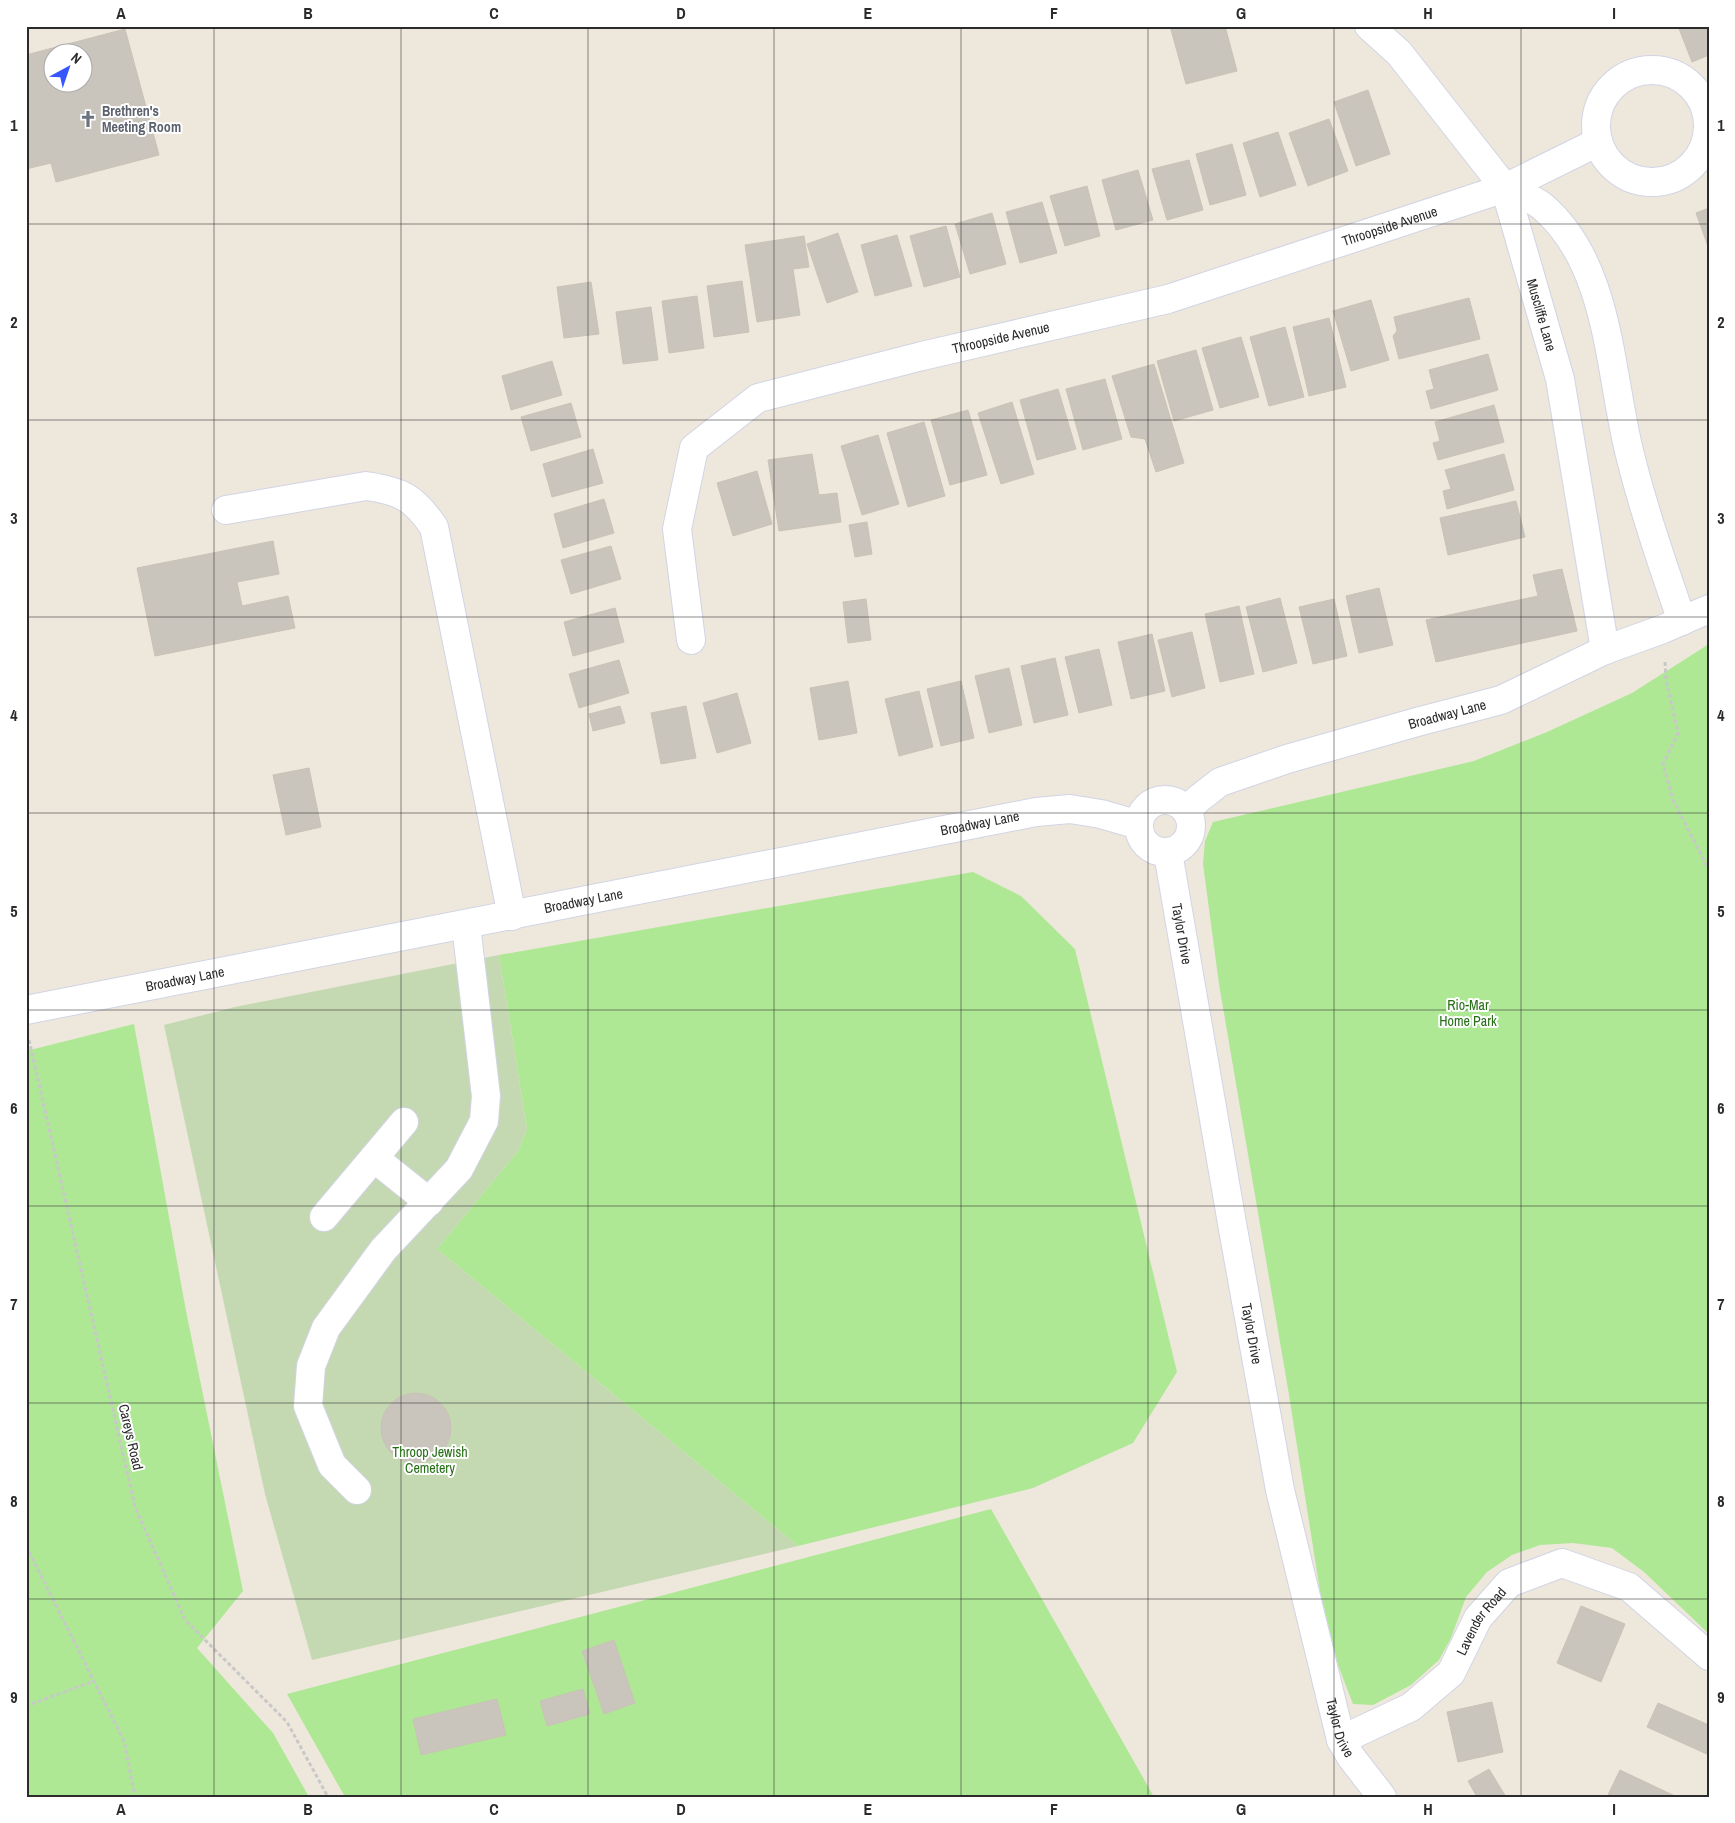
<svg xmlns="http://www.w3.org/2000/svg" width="1735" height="1823" font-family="'Archivo Narrow',sans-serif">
<rect width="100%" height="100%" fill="#eee7dc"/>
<path fill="#aee895" d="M1709 644V1634L1644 1572 1612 1548 1573 1543 1540 1545 1512 1555 1487 1572 1466 1597 1451 1638 1439 1660 1411 1685 1373 1705 1353 1704 1338 1665 1320 1591 1288 1389 1219 984 1203 864 1205 841 1213 822 1474 761 1547 732 1632 693Z
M973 872 1021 896 1075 949 1177 1372 1133 1443 1033 1488 798 1546 437 1249 518 1151 527 1129 499 955Z
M134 1024 186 1311 243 1591 197 1648 273 1733 309 1797H26V1051Z
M991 1509 1154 1797H345L287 1694Z"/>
<path fill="#c4d9b2" d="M499 955 527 1129 518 1151 437 1249 798 1546 312 1660 265 1494 164 1025 235 1007Z"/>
<path fill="#c9c4bc" stroke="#c9c3b5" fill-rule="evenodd" d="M1170 26H1225L1237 71 1186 84Z
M1678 26H1709V55L1692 62Z
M125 29 159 155 56 182 51 163 26 169V55ZM52 52H82V82H52Z
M1368 90 1390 154 1356 166 1334 102Z
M1329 119 1348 171 1308 186 1289 133Z
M1278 132 1296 185 1260 197 1243 143Z
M1232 144 1246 195 1210 205 1196 154Z
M1189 160 1203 210 1167 220 1152 169Z
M1138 170 1153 220 1116 230 1102 180Z
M1087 186 1100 236 1065 246 1050 196Z
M1042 202 1057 253 1020 263 1006 212Z
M1709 208V249L1696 213Z
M992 213 1006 264 970 274 955 224Z
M946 226 960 277 924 287 910 236Z
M838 233 858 292 827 303 807 244Z
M897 235 912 286 875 296 861 245Z
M804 236 809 267 793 269 800 315 757 322 745 245Z
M742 281 749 332 714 337 707 286Z
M591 282 599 334 564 338 557 287Z
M697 296 704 348 669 353 662 301Z
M1469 298 1480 339 1399 359 1393 336 1397 331 1394 317Z
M1371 300 1389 360 1351 371 1333 311Z
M651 307 658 360 623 364 616 312Z
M1329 318 1346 387 1309 396 1293 327Z
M1285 327 1304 397 1269 406 1250 337Z
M1241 337 1259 397 1220 408 1202 348Z
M1196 350 1213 410 1174 421 1157 361Z
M1488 354 1498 390 1431 409 1426 391 1434 389 1429 370Z
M552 361 562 395 511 410 502 376Z
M1154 364 1184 463 1156 472 1145 439 1131 437 1112 376Z
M1105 379 1122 439 1083 450 1066 389Z
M1058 389 1076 449 1037 460 1020 400Z
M1012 402 1034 474 1001 484 978 413Z
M571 403 581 437 531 451 521 417Z
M1494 405 1504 442 1438 460 1433 443 1440 441 1435 422Z
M968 410 987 475 950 485 931 420Z
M924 422 945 496 908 507 887 433Z
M878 435 899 504 862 515 841 446Z
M593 449 603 483 552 497 543 464Z
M812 454 819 495 837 493 841 522 779 531 768 460Z
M1504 454 1514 490 1447 509 1443 491 1451 489 1445 470Z
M757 471 772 524 733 536 717 483Z
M604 499 614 533 563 548 554 514Z
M1516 501 1525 537 1448 555 1440 518Z
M867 522 872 554 855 557 849 525Z
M273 541 279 574 237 582 242 606 288 596 295 628 155 656 137 568Z
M611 546 621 579 571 594 561 560Z
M1562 569 1577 631 1436 662 1426 620 1538 596 1533 575Z
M1379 588 1393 645 1359 653 1346 596Z
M1280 598 1297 663 1263 672 1246 607Z
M866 599 871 640 848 643 843 602Z
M1334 599 1347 656 1313 664 1299 607Z
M1239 606 1254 674 1220 682 1205 614Z
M615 608 624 642 573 656 564 622Z
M1192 632 1205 688 1172 697 1158 640Z
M1152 634 1165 691 1131 699 1118 642Z
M1099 649 1112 705 1079 713 1065 657Z
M1055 658 1068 715 1034 723 1021 666Z
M619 660 629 693 579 708 569 674Z
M1009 668 1022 725 989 733 975 676Z
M848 681 857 733 819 740 810 688Z
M961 681 974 738 941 746 927 689Z
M919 691 933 747 899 756 885 699Z
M737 693 751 743 717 753 703 703Z
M620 706 625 723 593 731 589 714Z
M686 706 696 758 661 764 651 713Z
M309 768 321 827 286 835 273 775Z
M381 1428a35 35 0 1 1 70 0a35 35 0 1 1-70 0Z
M1581 1606 1625 1624 1601 1682 1557 1663Z
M614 1640 635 1703 604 1714 582 1651Z
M583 1689 590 1714 547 1726 540 1701Z
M497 1699 506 1735 421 1755 413 1719Z
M1492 1702 1503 1752 1458 1762 1447 1712Z
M1658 1703 1709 1725V1755L1647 1727Z
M1489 1769 1506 1797H1477L1468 1781Z
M1620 1770 1677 1797H1607Z"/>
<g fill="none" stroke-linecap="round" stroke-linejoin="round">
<g stroke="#d1d4e5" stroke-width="30">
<g id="minor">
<path id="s1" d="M1369 26 1399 53 1505 188 1560 379 1605 650"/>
<circle cx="1652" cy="126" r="56"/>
<path d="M1505 188C1516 193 1532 198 1542 206 1611 265 1609 373 1630 455 1644 511 1663 566 1682 621"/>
<path d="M226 510 366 486C402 491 414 498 434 527L512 916"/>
<path id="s2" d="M691 640 677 529 694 448 758 398 922 356 1168 299 1505 188 1598 142"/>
<circle cx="1165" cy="826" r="26"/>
<path id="s3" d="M1187 812 1197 800 1220 782 1287 759 1417 722 1501 700 1605 650 1663 629 1709 609"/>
<path id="s4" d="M1168 853 1233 1229 1280 1490 1341 1740 1351 1757 1382 1797"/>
<path id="s5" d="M26 1010 1036 812 1070 809 1101 814 1139 825"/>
<path d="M374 1158 429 1202"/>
<path d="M324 1217 404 1122"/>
<path d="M357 1490 332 1465 308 1406 311 1366 326 1328 383 1250 459 1169 484 1121 486 1096 466 925"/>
<path id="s6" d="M1341 1740 1411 1707 1451 1673 1478 1618 1509 1583 1562 1563 1629 1587 1709 1656"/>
</g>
</g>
<path stroke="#c8c8c8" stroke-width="3" stroke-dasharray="4 2.5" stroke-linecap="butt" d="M1665 662 1666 680 1678 733 1663 764 1673 800 1709 870
M29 1040 135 1507 185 1620 287 1722 328 1797
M26 1546 124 1741 135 1797
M26 1706 94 1681"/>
<use href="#minor" stroke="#fff" stroke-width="28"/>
</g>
<path fill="none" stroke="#2b2b2b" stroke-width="1" stroke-opacity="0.55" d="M214 26V1797M401 26V1797M588 26V1797M774 26V1797M961 26V1797M1148 26V1797M1334 26V1797M1521 26V1797M26 224H1709M26 420H1709M26 617H1709M26 813H1709M26 1010H1709M26 1206H1709M26 1403H1709M26 1599H1709"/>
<defs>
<g id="church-bare" transform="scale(1.35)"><path d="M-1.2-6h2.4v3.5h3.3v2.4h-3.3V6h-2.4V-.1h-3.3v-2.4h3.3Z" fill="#6b7280" stroke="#fff" stroke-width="2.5" paint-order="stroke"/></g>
</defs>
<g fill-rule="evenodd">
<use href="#church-bare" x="88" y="119"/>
</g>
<g text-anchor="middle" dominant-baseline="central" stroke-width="4" stroke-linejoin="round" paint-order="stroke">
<g font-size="14" font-weight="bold" fill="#5b616d" stroke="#fff" text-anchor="start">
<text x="102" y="111">Brethren's<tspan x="102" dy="16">Meeting Room</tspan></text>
</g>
<g font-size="14" fill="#2b2b2b" stroke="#fff">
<text stroke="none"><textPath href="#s2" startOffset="931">Throopside Avenue</textPath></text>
<text stroke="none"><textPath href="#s1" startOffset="344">Muscliffe Lane</textPath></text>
<text stroke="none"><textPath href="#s2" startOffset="526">Throopside Avenue</textPath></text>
<text stroke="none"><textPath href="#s3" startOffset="282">Broadway Lane</textPath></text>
<text stroke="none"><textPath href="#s5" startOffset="972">Broadway Lane</textPath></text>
<text stroke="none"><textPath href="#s5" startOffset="568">Broadway Lane</textPath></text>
<text stroke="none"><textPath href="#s4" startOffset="82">Taylor Drive</textPath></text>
<text stroke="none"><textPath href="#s5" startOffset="162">Broadway Lane</textPath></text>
<text stroke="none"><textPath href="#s4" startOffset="488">Taylor Drive</textPath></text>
<text transform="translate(131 1437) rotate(77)">Careys Road</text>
<text stroke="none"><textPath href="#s6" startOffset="190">Lavender Road</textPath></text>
<text stroke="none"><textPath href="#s4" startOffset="892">Taylor Drive</textPath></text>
</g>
<g font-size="14" fill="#256e15" stroke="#fff">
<text x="1468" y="1005">Rio-Mar<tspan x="1468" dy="16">Home Park</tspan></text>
<text x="430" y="1452">Throop Jewish<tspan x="430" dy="16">Cemetery</tspan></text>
</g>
</g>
<rect width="1735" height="1823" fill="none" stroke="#ffffff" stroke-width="55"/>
<g transform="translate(68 68) rotate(40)"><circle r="24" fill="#ffffff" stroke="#aaaaaa"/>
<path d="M0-4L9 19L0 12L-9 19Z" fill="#3856ff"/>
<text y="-8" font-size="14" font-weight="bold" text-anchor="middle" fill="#2b2b2b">N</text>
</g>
<rect x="28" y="28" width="1680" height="1768" fill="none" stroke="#2b2b2b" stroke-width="2"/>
<g font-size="16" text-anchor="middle" font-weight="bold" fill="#2b2b2b">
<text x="121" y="19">A</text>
<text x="308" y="19">B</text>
<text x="494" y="19">C</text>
<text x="681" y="19">D</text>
<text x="868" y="19">E</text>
<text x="1054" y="19">F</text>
<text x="1241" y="19">G</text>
<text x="1428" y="19">H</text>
<text x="1614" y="19">I</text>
<text x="14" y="131">1</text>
<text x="1721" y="131">1</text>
<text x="14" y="328">2</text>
<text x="1721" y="328">2</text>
<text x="14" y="524">3</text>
<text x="1721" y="524">3</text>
<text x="14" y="721">4</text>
<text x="1721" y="721">4</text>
<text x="14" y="917">5</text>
<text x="1721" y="917">5</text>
<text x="14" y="1114">6</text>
<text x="1721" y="1114">6</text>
<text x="14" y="1310">7</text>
<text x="1721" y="1310">7</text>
<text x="14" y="1507">8</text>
<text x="1721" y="1507">8</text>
<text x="14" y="1703">9</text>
<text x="1721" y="1703">9</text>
<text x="121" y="1815">A</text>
<text x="308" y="1815">B</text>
<text x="494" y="1815">C</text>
<text x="681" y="1815">D</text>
<text x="868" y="1815">E</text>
<text x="1054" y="1815">F</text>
<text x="1241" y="1815">G</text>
<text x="1428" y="1815">H</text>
<text x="1614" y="1815">I</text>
</g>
</svg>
